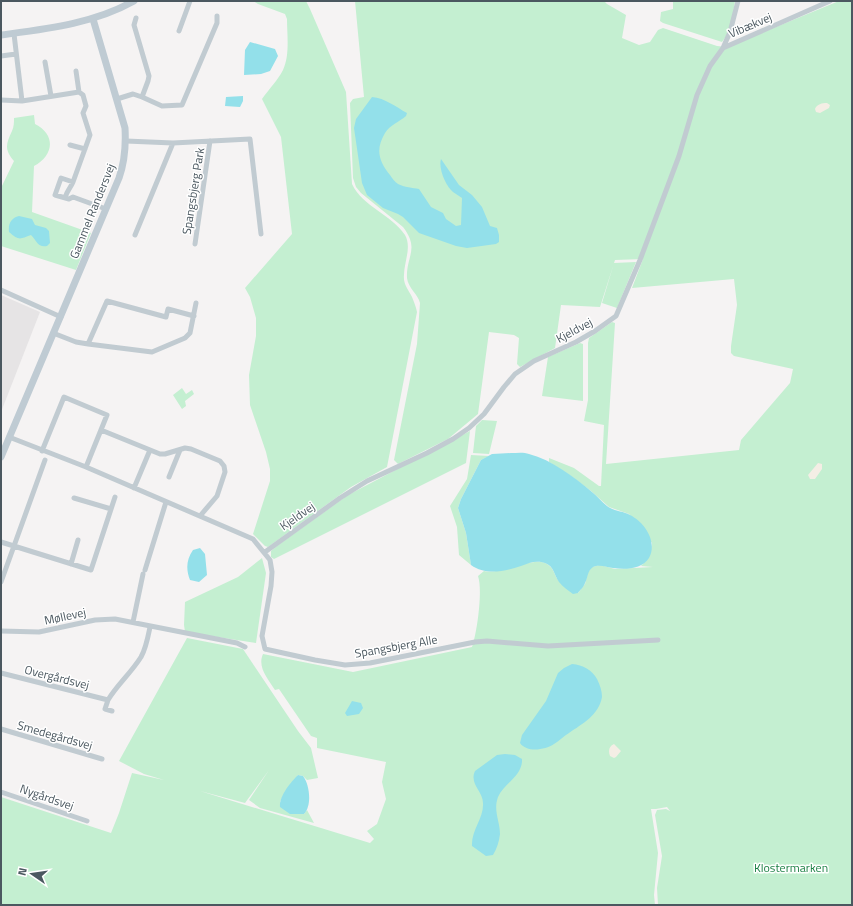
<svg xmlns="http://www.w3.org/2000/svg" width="853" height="906" font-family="'Titillium Web',sans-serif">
<rect width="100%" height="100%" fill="#f5f3f3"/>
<path fill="#e6e4e5" d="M1 295 40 312 1 412Z"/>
<path fill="#c4efd1" d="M253 1H306L310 9 346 92 352 184C363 207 391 214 405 235 412 247 404 262 404 275 403 284 408 289 412 297 414 302 416 307 417 312L387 467 351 487 268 547 265 546 253 534 270 481V469L266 452 250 405 249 375 256 336V318L250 297 245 288 292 234 281 137 262 99C269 89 278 80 283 70 290 55 287 35 287 19L285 14 258 4Z
M355 1H604L607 4 626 15 622 38 639 45 650 42 658 30 663 28 717 46 727 47 839 1H852V905H658L657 888 662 856 655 815 657 810 666 809 670 811 667 807 656 809H651L658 853 654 895 655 905H1V797L111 833 119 813 132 773 164 780 144 774 119 761 187 638 243 649 298 731 311 748 318 778 307 780 303 776 298 775 283 796 280 802 304 814 307 810 314 823 260 808 249 800 269 770 245 803 200 791 370 843 374 839 367 831 377 824 386 799 382 782 386 762 317 748V738L311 736 279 689 275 690C268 679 257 667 263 654L353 672 472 647C477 633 483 590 478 576L484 571C502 575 534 555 547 564 555 569 554 576 559 581 564 586 572 589 578 593L585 584 588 572 592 567 600 565 615 569 653 567 641 566C648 559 651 554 652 543L629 514 609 507 591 491 571 476 549 462V458L574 468 599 486H601L604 425 584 421 588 400V343L589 338 612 322 615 323 606 464 739 450 741 440 790 383 793 369 734 356 731 353V346L737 305 734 279 632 288 643 259 615 260 600 307 561 305 555 348 520 367 517 364 519 338 514 335 489 332 478 414 448 439 398 464 394 460 417 344 420 303C418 294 408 288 407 278 406 256 420 249 403 227L361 193 356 187 353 178 350 103 353 99 364 97Z
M673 1H735C733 14 731 32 722 42L663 23 660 21 661 12 673 9Z
M34 115 35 124C57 135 53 156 34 166L32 212 91 233 76 270 1 246V188L14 161C4 149 6 144 12 131 14 127 14 122 14 118Z
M636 262 617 308 602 303 614 263Z
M580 343 583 344V401L542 396 548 357Z
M182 388 186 394 192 390 194 394 185 401 186 406 182 409 173 395Z
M482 420 497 421 489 454 473 453 476 426Z
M470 431 466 463 274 559 271 557V551L277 546 348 495Z
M471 455 489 456 481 460 461 499 458 508 466 533 471 565 459 555 457 527 450 506 467 479Z
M262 558 266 573 256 643 185 632 184 625 185 602 238 577Z"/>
<path fill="#f4eee5" d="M827 103 830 105 829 108 820 113 816 112 815 109C817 104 822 103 827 103Z
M818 463 822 464V469L815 479H810L808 475Z
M614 744 621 751 616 757 614 758 610 756C608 751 609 746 614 744Z"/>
<path fill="#93e0ea" d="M250 42 275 49 278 56 270 71 261 74 244 75 245 50Z
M243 96V101L240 107 225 106 226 97Z
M372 97C385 98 396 107 407 113L406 116C399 122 390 125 385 133 375 150 379 161 390 175 392 178 395 182 398 184 404 187 413 188 419 189L431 207 443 213 446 219 456 226 461 225 462 198C459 196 456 194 453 192 446 187 438 168 441 159L459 185 472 195 482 207 490 226 497 228 499 235V242L496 244 467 248 456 246 419 233 403 217 398 214 383 208 367 195 362 183 354 128 356 119Z
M19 216 32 219 35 225 46 228 49 231 50 243 47 246C38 248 37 241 31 235 20 239 19 241 9 232 8 224 11 218 19 216Z
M511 453C517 453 524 452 529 454 552 460 574 477 592 492 597 496 602 502 607 506 613 511 623 511 630 515 644 522 658 541 649 558 642 569 626 570 613 568 607 567 599 564 593 567 587 571 588 578 585 583 584 587 580 590 578 593L573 594C568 590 563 587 559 582 554 575 554 566 545 563 536 560 529 563 521 566 505 571 486 576 471 565L466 533 458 508 461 499 481 460 492 454Z
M200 548 205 554 207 575 199 582 190 580C186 570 186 560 193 550Z
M572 664C583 665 592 670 597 679 600 685 602 691 602 697 599 715 582 724 569 733 564 736 559 741 554 744 545 750 527 753 520 743L522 735 546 701 558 673 564 668Z
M352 701 361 703 363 708 359 714 347 716 345 713Z
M505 754 515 755 522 759C523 776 504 783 498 797 493 811 500 821 500 834 499 842 497 848 493 855L486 856 472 846C471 830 484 818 483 803 483 791 469 784 475 771L497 755Z
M298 775 303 776C310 785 312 806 304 814H290L280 807C279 796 291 782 298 775Z"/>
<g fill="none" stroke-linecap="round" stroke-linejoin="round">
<path stroke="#c1cbd1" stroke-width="5" d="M179 31 190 1
M14 34 22 101
M723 48 830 1
M1 56 16 54
M45 62 51 96
M142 97 162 106 182 105 217 23V16
M117 99 133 94 142 97 148 81 149 76 134 25 136 18
M1 100 22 101 79 92
M126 141 173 143 250 139 261 234
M70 145 85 149
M73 182 61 178 55 195 69 199 73 197 106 209
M65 198C67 190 70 189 73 182L90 135 83 113 86 106 83 95 79 92 76 71
M135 235 173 143
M195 244 210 141
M1 290 61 317
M53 333 76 342 88 344 152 352 185 338 190 333 196 303
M88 344 107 301 166 317 168 309 194 316
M101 430 160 454H165L185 448 191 449 220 461 224 466 225 472 217 496 200 516
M9 437 86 467 253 539 270 560 272 572 271 586 262 636 265 649 315 660 345 665 370 663 475 642 487 641 548 646 658 640
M42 451 64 397 107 415 86 467
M169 477 180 450
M134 488 150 450
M74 498 111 509
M1 542 91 570 115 497
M265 552 340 498 367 481 427 453 453 439 469 428 484 414 504 387 515 374 534 361 576 342 595 331 616 316 640 260 679 156 697 95 710 66 723 48 730 32 738 1
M71 564 78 540
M145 570 166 502
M1 582 45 460
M133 622 143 574
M1 631 39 632 95 620 115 619 237 643 245 647
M1 673 108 700C117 685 131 673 141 657 146 648 148 637 150 627
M108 700 105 709 112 711
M1 729 102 759
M1 792 87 821"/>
<path stroke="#bfcbd3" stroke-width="7" d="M1 35C46 29 93 24 134 1
M1 457 119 178C125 161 126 146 125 128L93 19"/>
</g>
<g text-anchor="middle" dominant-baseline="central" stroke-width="3" stroke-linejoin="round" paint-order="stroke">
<g font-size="12" fill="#4b5860" stroke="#fff">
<text transform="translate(750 25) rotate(-23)">Vibækvej</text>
<text transform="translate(193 191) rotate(-81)">Spangsbjerg Park</text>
<text transform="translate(92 211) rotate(-68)">Gammel Randersvej</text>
<text transform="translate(574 330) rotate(-28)">Kjeldvej</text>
<text transform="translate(297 516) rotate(-35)">Kjeldvej</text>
<text transform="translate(65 616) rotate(-12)">Møllevej</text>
<text transform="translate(396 646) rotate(-10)">Spangsbjerg Alle</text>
<text transform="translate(57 677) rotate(14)">Overgårdsvej</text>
<text transform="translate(55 735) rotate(16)">Smedegårdsvej</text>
<text transform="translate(47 797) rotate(19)">Nygårdsvej</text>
</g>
<g font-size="12" fill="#1c8145" stroke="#fff">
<text x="791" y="867">Klostermarken</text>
</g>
</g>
<rect width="853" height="906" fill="none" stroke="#4b5860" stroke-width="4"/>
<g transform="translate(32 874) rotate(283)" stroke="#ffffff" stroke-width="3" paint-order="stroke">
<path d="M0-3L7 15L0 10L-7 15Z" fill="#4b5860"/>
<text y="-6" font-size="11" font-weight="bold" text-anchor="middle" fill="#4b5860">N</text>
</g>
</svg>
